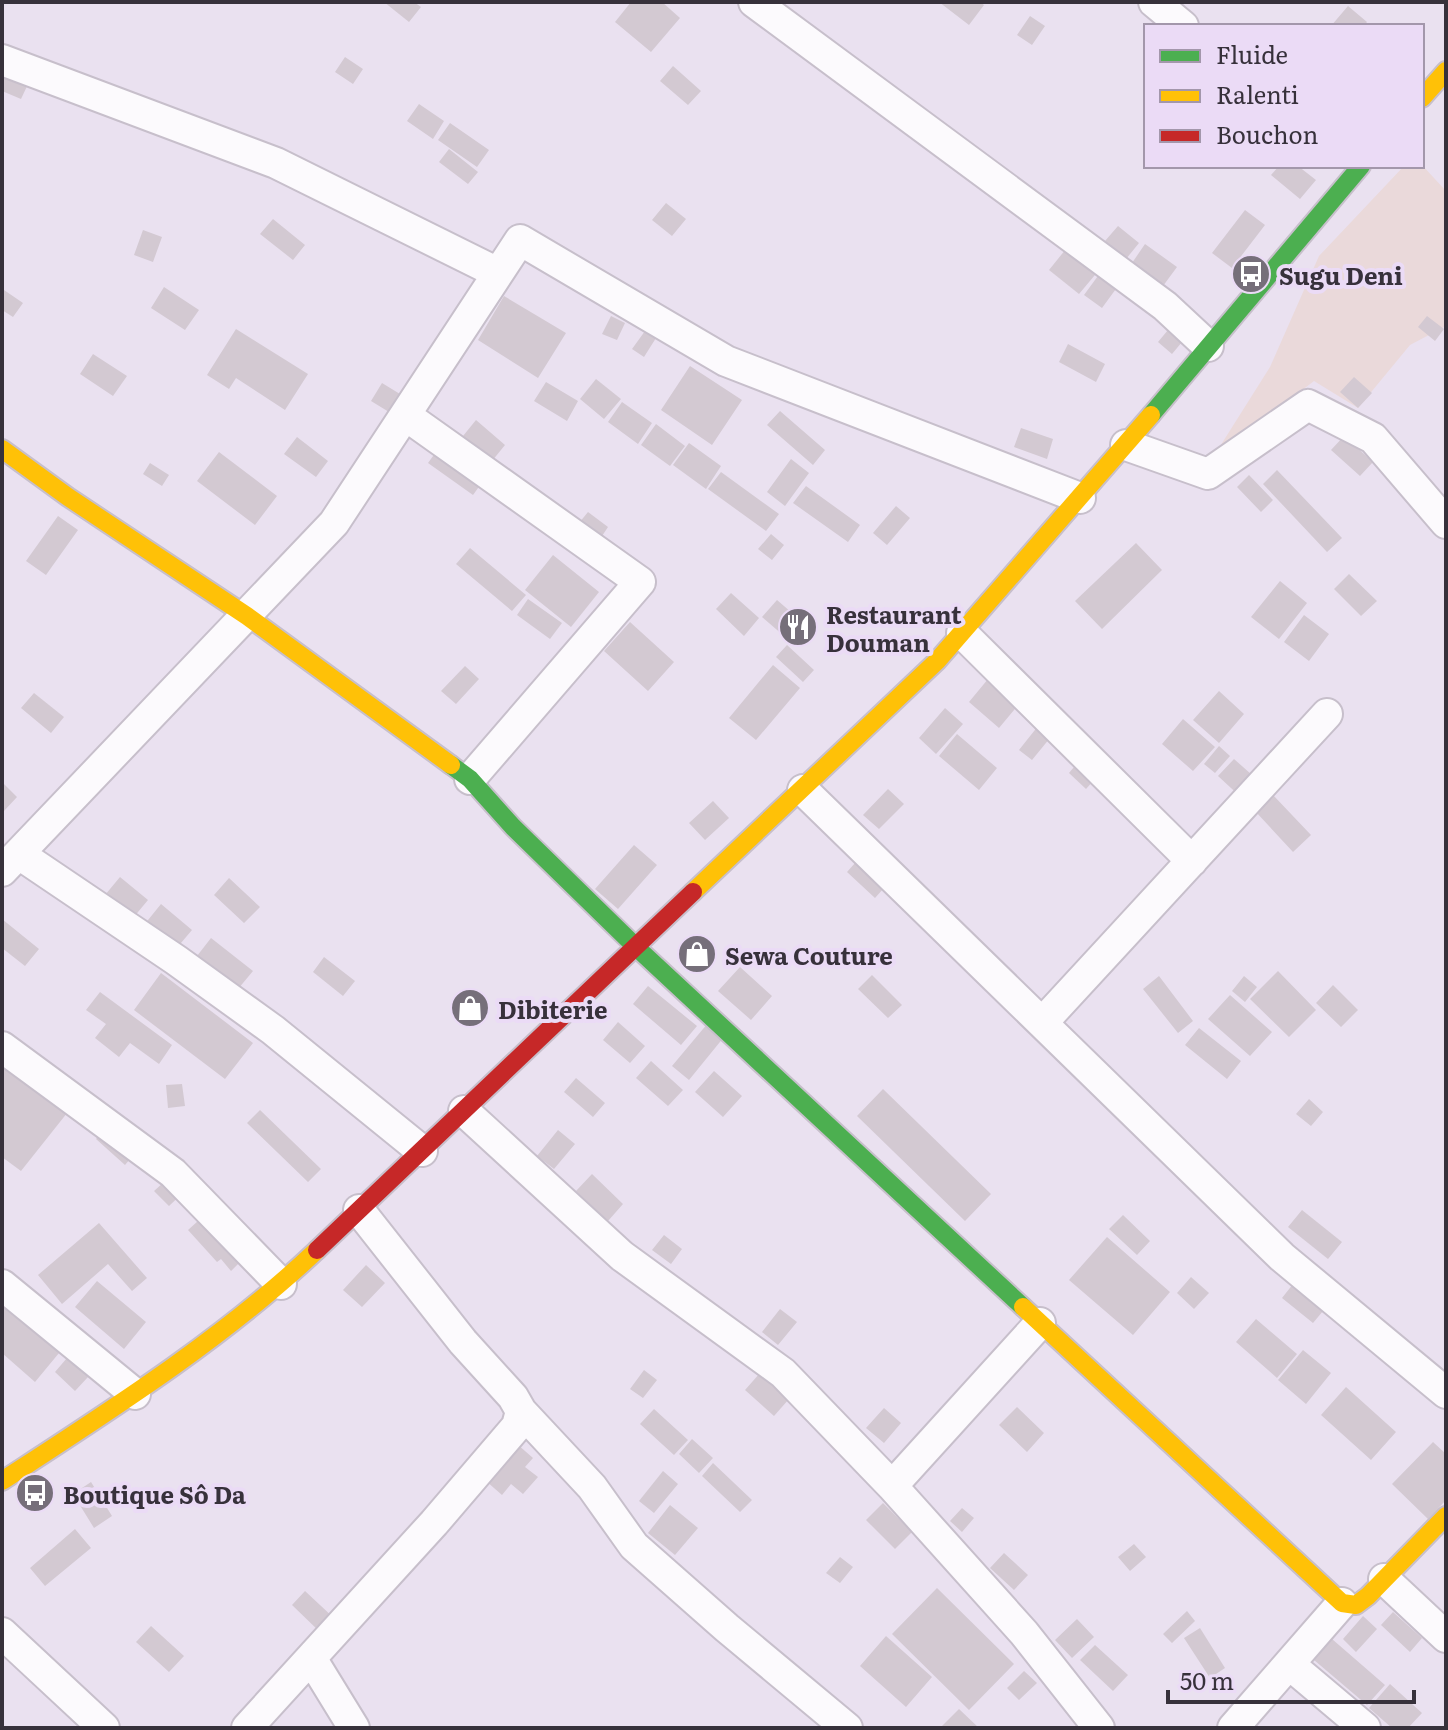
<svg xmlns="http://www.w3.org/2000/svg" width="1448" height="1730" font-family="Literata,serif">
<rect width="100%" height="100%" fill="#eae1f0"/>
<path fill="#ead9da" d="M1422 165 1446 191V326L1410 345 1358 408 1314 381 1212 459 1270 367 1319 256 1404 166Z"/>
<path fill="#d3c9d2" d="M384 2H414L421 7 409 22Z
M631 2H662L680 18 651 52 615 22Z
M939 2H980L984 5 969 25Z
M1348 6 1367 22 1364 26H1331Z
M1030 16 1045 26 1032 45 1017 35Z
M345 57 363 69 353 84 335 72Z
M673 66 701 91 688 105 660 81Z
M2 71 29 82 21 99 2 91Z
M419 104 444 121 433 139 407 121Z
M450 123 489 150 477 167 438 140Z
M449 149 478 172 468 184 439 162Z
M1279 166H1298L1316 180 1300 199 1271 175Z
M666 203 686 219 672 236 652 220Z
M1245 210 1265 225 1232 268 1212 253Z
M273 219 305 245 293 260 260 234Z
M1118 226 1139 243 1126 259 1105 241Z
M143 230 162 237 153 262 134 255Z
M1070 244 1100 269 1079 294 1049 270Z
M1145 244 1177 267 1163 286 1132 263Z
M1103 269 1121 282 1102 308 1084 295Z
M164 287 199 310 185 330 151 308Z
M4 290 23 303 13 317 2 310Z
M504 296 566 333 538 378 478 340Z
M611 316 625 323 617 340 602 334Z
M1427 316 1444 329 1435 341 1418 327Z
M1173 324 1187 336 1172 354 1158 342Z
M236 329 308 374 285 410 236 378 229 389 207 375Z
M645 331 656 338 644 357 632 349Z
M1068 344 1105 364 1096 382 1059 362Z
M93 354 127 376 113 396 80 374Z
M690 366 742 400 712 445 661 410Z
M1354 377 1372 393 1358 408 1340 392Z
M596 379 621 399 604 419 580 399Z
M546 382 578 401 567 421 534 401Z
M382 383 400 394 389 412 371 401Z
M622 402 652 423 638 444 608 422Z
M780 411 825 450 813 465 767 425Z
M476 420 505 445 492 461 463 436Z
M656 424 685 446 670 466 641 445Z
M1021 428 1053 439 1047 459 1014 447Z
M1344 436 1373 462 1360 476 1331 450Z
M297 437 328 461 316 477 284 454Z
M689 443 721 466 706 489 673 465Z
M441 445 486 477 473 495 428 463Z
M219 452 277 496 255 525 197 481Z
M791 459 809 473 785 506 767 492Z
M150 463 169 475 162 486 143 474Z
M1277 470 1342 538 1327 552 1263 484Z
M721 472 779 514 766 531 708 489Z
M1249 475 1273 500 1261 512 1237 487Z
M806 486 860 525 848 542 793 503Z
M896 506 910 518 887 545 873 533Z
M588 512 608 527 600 539 579 523Z
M58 516 78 530 46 575 26 561Z
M771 534 784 545 772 560 758 549Z
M1136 543 1162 570 1102 629 1075 601Z
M470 548 526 595 512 611 456 564Z
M553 555 599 592 571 627 525 590Z
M1349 574 1377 601 1361 616 1334 589Z
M1280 581 1307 603 1279 639 1251 617Z
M731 593 759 618 744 636 716 609Z
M528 599 562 623 550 639 517 615Z
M777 600 806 625 791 642 762 617Z
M1304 615 1329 634 1309 661 1284 642Z
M630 622 674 662 648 691 604 651Z
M787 645 814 670 803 682 776 657Z
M773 665 800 688 756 740 729 718Z
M465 666 479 679 456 704 441 691Z
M993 673 1024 698 999 728 969 702Z
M1219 691 1244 714 1219 743 1193 720Z
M34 693 64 717 51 733 21 708Z
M945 708 963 724 936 754 919 738Z
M1046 716 1059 727 1032 760 1019 750Z
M1183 719 1215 747 1193 771 1162 744Z
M957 734 997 768 979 790 939 756Z
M1219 746 1230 756 1215 773 1204 764Z
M1084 755 1102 771 1086 789 1069 773Z
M1234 759 1260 782 1244 800 1218 776Z
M2 782 17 797 4 811 2 809Z
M888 789 904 804 879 829 863 815Z
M1273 795 1311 835 1293 852 1255 811Z
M713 801 729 818 705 840 689 823Z
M634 845 657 865 618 909 595 889Z
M864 853 892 879 875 898 847 872Z
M120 877 148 900 133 918 105 895Z
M229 878 260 907 244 923 214 895Z
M161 904 192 930 175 950 144 925Z
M2 919 39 949 25 966 2 948Z
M211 938 253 971 238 989 197 956Z
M324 957 355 981 343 996 313 972Z
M740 967 772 996 751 1020 718 991Z
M1278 971 1316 1010 1289 1037 1250 999Z
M161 973 253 1043 225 1079 134 1010Z
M872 975 902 1005 888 1018 858 989Z
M1159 976 1193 1021 1178 1033 1143 989Z
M1244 976 1257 987 1245 1002 1232 991Z
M1333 985 1358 1010 1341 1027 1316 1003Z
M648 986 697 1026 681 1045 633 1004Z
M100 992 172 1045 159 1064 130 1043 119 1057 95 1038 106 1024 86 1010Z
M1230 995 1272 1032 1250 1056 1208 1019Z
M618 1022 645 1046 630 1063 603 1040Z
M708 1023 724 1037 689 1080 672 1066Z
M1199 1028 1241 1061 1227 1079 1185 1045Z
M2 1046 79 1098 21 1171 2 1157Z
M651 1061 683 1090 668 1106 636 1078Z
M714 1071 742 1096 723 1117 695 1092Z
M576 1078 605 1103 593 1117 564 1092Z
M182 1084 185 1106 168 1108 166 1085Z
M883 1089 991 1194 965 1221 857 1116Z
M1309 1099 1323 1112 1311 1126 1296 1114Z
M260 1110 321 1169 308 1182 247 1123Z
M112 1122 140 1147 125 1165 96 1139Z
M558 1130 575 1144 554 1169 537 1156Z
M173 1174 187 1189 169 1206 154 1191Z
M592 1174 623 1204 608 1221 576 1191Z
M1302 1210 1342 1242 1328 1259 1288 1227Z
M208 1212 240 1262 231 1271 221 1259 217 1262 188 1230Z
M1123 1215 1150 1241 1137 1255 1109 1229Z
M99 1223 147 1278 132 1291 108 1264 62 1304 38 1275Z
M664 1235 682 1249 671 1264 652 1250Z
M1107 1237 1170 1292 1133 1335 1069 1280Z
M366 1265 385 1283 362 1307 343 1290Z
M1191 1277 1209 1293 1194 1309 1177 1293Z
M1297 1279 1328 1305 1313 1323 1282 1298Z
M97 1281 146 1322 124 1349 75 1307Z
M2 1300 64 1347 35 1382 2 1353Z
M780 1309 797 1322 778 1345 762 1332Z
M1256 1319 1297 1354 1277 1378 1236 1342Z
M1303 1350 1331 1373 1306 1404 1278 1380Z
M67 1358 88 1377 75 1391 55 1372Z
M644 1370 657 1380 643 1398 630 1389Z
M760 1373 789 1399 774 1416 745 1390Z
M1346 1387 1396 1432 1371 1460 1321 1415Z
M1017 1407 1044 1433 1027 1452 999 1425Z
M884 1408 901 1423 884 1443 866 1428Z
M654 1409 688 1440 674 1455 640 1424Z
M692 1439 713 1458 699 1473 679 1454Z
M1433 1442 1446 1454V1500L1428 1519 1392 1484Z
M517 1444 533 1458 525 1467 538 1477 523 1494 511 1484 502 1495 486 1481Z
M713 1463 752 1500 740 1512 702 1476Z
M663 1471 678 1484 654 1513 639 1501Z
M91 1482 112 1516 94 1528 73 1494Z
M883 1503 912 1532 895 1549 866 1520Z
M670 1505 698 1528 675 1555 648 1533Z
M962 1508 974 1518 962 1532 950 1521Z
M75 1529 91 1548 45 1586 30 1568Z
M1134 1544 1146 1557 1130 1571 1118 1557Z
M1004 1553 1028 1575 1014 1590 990 1568Z
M840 1557 853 1567 840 1583 826 1573Z
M937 1588 1014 1664 969 1710 892 1634Z
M305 1591 335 1619 321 1633 292 1605Z
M1187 1611 1195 1621 1172 1643 1163 1634Z
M1393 1612 1422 1638 1410 1652 1381 1625Z
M1363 1616 1377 1629 1356 1652 1343 1639Z
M1077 1619 1094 1637 1072 1658 1055 1640Z
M151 1626 184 1656 169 1672 136 1642Z
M1200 1628 1225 1668 1210 1678 1184 1638Z
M886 1636 932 1677 906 1707 860 1666Z
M1332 1639 1385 1685 1367 1705 1314 1660Z
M1095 1645 1128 1675 1113 1691 1080 1660Z
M1024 1671 1037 1683 1019 1700 1007 1688Z
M1390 1684 1422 1713 1408 1728H1392L1369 1708Z
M959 1709 979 1728H940Z"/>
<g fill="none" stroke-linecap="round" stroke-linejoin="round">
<g stroke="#c7bfcb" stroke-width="34">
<path id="street" d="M754 2 1165 306 1208 346
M1154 2 1183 26
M2 60 276 163 498 273
M405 415 640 582 470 779
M1126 445 1208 474 1308 405 1373 438 1446 523
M962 633 1192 861
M803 790 1282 1257 1446 1393
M19 854 176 960 273 1030 422 1151
M2 871 334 523 520 240 726 361 1080 498
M1042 1023 1327 714
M2 1047 173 1173 281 1284
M464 1111 622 1256 783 1373 892 1486 1024 1633 1099 1728
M2 1285 135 1394
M521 1411 592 1487 634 1546 727 1628 847 1728
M892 1486 1040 1323
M1384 1579 1446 1637
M2 1633 104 1728
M311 1658 354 1728
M1289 1664 1365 1728
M247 1728 434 1523 517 1426 521 1411 513 1397 463 1342 359 1210
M1233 1728 1342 1603"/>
</g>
<g stroke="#c7bfcb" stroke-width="22">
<path id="fast" d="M1151 415 1361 166
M451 765 470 779 513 827 637 948 1023 1307"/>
</g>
<g stroke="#c7bfcb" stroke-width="22">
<path id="slow" d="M1422 98 1446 71
M2 449 68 497 247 616 451 765
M693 892 937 661 1151 415
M1023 1307 1342 1603 1356 1605 1368 1596 1446 1516
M2 1481C111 1410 223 1339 317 1250"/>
</g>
<g stroke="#c7bfcb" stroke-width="22">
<path id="jam" d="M317 1250 693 892"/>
</g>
<use href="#street" stroke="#fcfafd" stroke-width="30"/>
<use href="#fast" stroke="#4caf50" stroke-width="18"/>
<use href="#slow" stroke="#ffc107" stroke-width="18"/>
<use href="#jam" stroke="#c62828" stroke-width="18"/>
</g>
<defs>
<g id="bus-disc" transform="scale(2)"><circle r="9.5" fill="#766f7a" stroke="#ebdbf6"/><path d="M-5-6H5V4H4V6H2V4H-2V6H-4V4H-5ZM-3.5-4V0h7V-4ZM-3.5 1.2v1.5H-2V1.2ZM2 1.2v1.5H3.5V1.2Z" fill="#fff"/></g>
<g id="restaurant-disc" transform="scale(2)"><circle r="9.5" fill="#766f7a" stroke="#ebdbf6"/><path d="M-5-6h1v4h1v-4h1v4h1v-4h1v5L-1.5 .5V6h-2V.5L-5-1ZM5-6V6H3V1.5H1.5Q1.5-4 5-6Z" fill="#fff"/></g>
<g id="shop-disc" transform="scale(2)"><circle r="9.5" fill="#766f7a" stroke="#ebdbf6"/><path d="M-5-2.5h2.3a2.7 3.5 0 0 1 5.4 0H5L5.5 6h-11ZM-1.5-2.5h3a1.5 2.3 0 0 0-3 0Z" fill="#fff"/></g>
</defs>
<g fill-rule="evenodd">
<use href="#bus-disc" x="1251" y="274"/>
<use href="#restaurant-disc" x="798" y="627"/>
<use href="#shop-disc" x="697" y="954"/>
<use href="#shop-disc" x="470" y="1008"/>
<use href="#bus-disc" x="35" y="1493"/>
</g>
<g text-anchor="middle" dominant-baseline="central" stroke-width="8" stroke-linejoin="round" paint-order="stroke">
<g font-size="24" font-weight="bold" fill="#37313b" stroke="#ebdbf6" text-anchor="start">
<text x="1279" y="274">Sugu Deni</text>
<text x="826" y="613">Restaurant<tspan x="826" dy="28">Douman</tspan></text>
<text x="725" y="954">Sewa Couture</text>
<text x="498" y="1008">Dibiterie</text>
<text x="63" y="1493">Boutique Sô Da</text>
</g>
</g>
<rect width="1448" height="1730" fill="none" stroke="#37313b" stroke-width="8"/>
<rect x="1144" y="24" width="280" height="144" fill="#ebdbf6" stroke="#a397ab" stroke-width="2"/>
<rect x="1160" y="50" width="40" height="12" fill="#4caf50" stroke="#a397ab" stroke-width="2"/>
<text x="1216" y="64" font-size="24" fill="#37313b">Fluide</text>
<rect x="1160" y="90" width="40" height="12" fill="#ffc107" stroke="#a397ab" stroke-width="2"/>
<text x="1216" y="104" font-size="24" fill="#37313b">Ralenti</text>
<rect x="1160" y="130" width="40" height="12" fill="#c62828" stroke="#a397ab" stroke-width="2"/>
<text x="1216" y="144" font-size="24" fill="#37313b">Bouchon</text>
<path d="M1168 1690v12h246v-12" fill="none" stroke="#37313b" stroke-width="4"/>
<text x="1180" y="1690" font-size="24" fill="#37313b" stroke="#ebdbf6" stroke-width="6" paint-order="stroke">50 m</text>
</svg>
